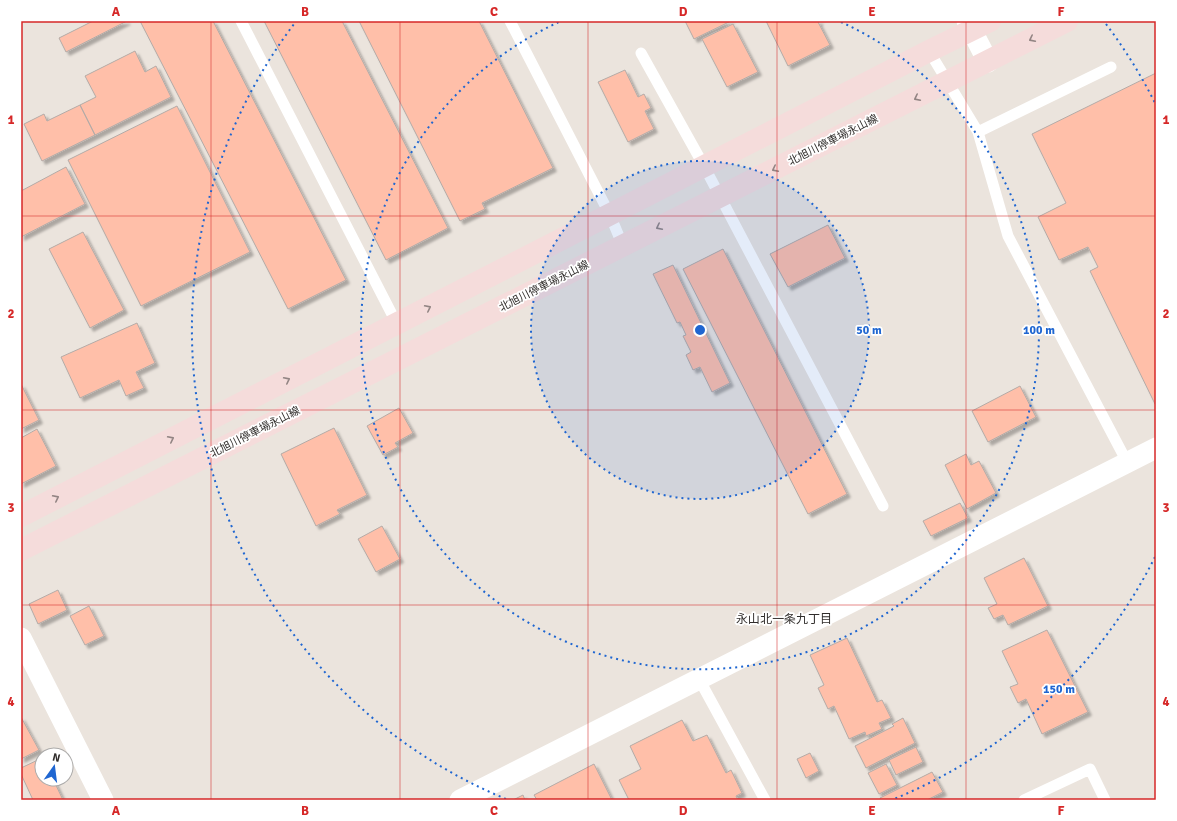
<svg xmlns="http://www.w3.org/2000/svg" width="1177" height="821" font-family="Signika,'Noto Sans JP',sans-serif">
<defs>
<filter id="shadow"><feDropShadow dx="3.5" dy="3.5" stdDeviation="1" flood-color="#0004"/></filter>
</defs>
<rect width="100%" height="100%" fill="#ebe4dd"/>
<path fill="#ffbfa9" stroke="#b4aba7" filter="url(#shadow)" d="M93 21H127L66 52 59 38Z
M140 21H213L346 280 288 309Z
M264 21H342L448 228 386 260Z
M359 21H479L553 168 482 203 485 209 460 221Z
M685 21H731L694 39Z
M766 21H820L818 22 830 45 788 66Z
M733 24 758 72 727 87 702 39Z
M135 51 145 72 156 66 171 97 95 135 80 105 96 97 85 76Z
M625 70 638 97 644 94 651 108 645 111 654 129 628 142 598 82Z
M1156 73V404H1155L1090 271 1098 267 1088 247 1059 260 1038 217 1066 203 1032 134Z
M80 105 95 135 42 161 24 124 44 114 47 121Z
M177 106 250 252 141 306 68 160Z
M66 167 85 204 21 237V191Z
M828 225 845 258 788 287 770 254Z
M83 232 124 310 90 328 49 249Z
M723 249 847 494 808 514 683 269Z
M673 265 730 383 712 392 700 367 693 370 686 355 691 352 683 336 686 335 680 322 677 323 653 274Z
M137 323 155 363 136 372 144 388 126 396 119 380 80 398 61 357Z
M21 384 39 420 21 429Z
M1020 386 1036 417 988 442 972 411Z
M399 408 413 433 395 443 398 447 383 455 367 426Z
M334 428 367 495 337 510 340 514 316 526 281 454Z
M37 429 56 466 21 484V438Z
M966 454 971 465 979 461 996 493 967 509 945 465Z
M960 503 968 518 931 536 923 521Z
M382 526 400 559 376 572 358 539Z
M1024 558 1048 606 1008 625 1003 615 994 619 988 608 997 604 984 578Z
M58 590 67 610 38 624 29 604Z
M89 606 104 636 85 645 70 616Z
M1047 630 1088 712 1042 734 1026 699 1018 703 1010 687 1018 684 1002 651Z
M847 638 877 702 882 700 891 718 879 723 882 729 866 736 865 732 849 739 834 706 828 709 818 688 824 685 810 655Z
M21 717 39 750 21 759Z
M903 718 915 743 866 768 855 746 894 726 892 724Z
M682 720 693 741 707 735 726 773 731 770 742 793 736 796 738 800H629L619 780 641 769 630 746Z
M916 747 923 762 896 775 889 760Z
M810 753 819 771 806 778 797 759Z
M42 758V779H53L63 800H33L21 774V768Z
M594 764 612 800H537L534 795Z
M886 764 897 785 879 794 868 773Z
M932 772 943 792 927 800H881L880 798Z
M523 795 525 800H513Z"/>
<g fill="none" stroke-linecap="round" stroke-linejoin="round">
<path stroke="#fff" stroke-width="11" d="M241 21 397 324
M510 21 610 215 623 246
M929 51 978 132 1008 236 1127 462
M641 53 704 166 883 506
M978 132 1111 67
M699 679 765 800
M1024 800 1090 769 1105 800"/>
<path stroke="#fff" stroke-width="21" d="M967 21 988 62
M21 638 103 800
M460 800 1156 448"/>
<path stroke="#f5dcdb" stroke-width="22" d="M21 516 929 51 990 21
M21 550 1067 21"/>
</g>
<defs><path id="oneway-chevron" d="M-2-3.5L2.5 0L-2 3.5" fill="none" stroke-width="1.6" stroke-linecap="round" stroke-linejoin="round"/></defs>
<g stroke="#928483">
<use href="#oneway-chevron" transform="translate(1032 39) rotate(153)"/>
<use href="#oneway-chevron" transform="translate(917 98) rotate(153)"/>
<use href="#oneway-chevron" transform="translate(775 169) rotate(153)"/>
<use href="#oneway-chevron" transform="translate(659 227) rotate(153)"/>
<use href="#oneway-chevron" transform="translate(428 308) rotate(-27)"/>
<use href="#oneway-chevron" transform="translate(287 380) rotate(-27)"/>
<use href="#oneway-chevron" transform="translate(171 439) rotate(-27)"/>
<use href="#oneway-chevron" transform="translate(56 498) rotate(-27)"/>
</g>
<path fill="none" stroke="#d62828" stroke-width="1" stroke-opacity="0.55" d="M211 21V800M400 21V800M588 21V800M777 21V800M966 21V800M21 216H1156M21 410H1156M21 605H1156"/>
<circle cx="700" cy="330" r="169" fill="#1f66d1" fill-opacity=".12"/>
<g fill="none" stroke="#1f66d1" stroke-width="2" stroke-dasharray="2 4">
<circle cx="700" cy="330" r="169"/>
<path d="M841 22A339 339 0 1 1 559 22"/>
<path d="M1155 557A508 508 0 0 1 894 799M506 799A508 508 0 0 1 294 24M1106 24A508 508 0 0 1 1155 103"/>
</g>
<g text-anchor="middle" dominant-baseline="central" stroke-width="3.5" stroke-linejoin="round" paint-order="stroke">
<g font-size="11" fill="#302d2b" stroke="#fff">
<text transform="translate(833 140) rotate(-27)">北旭川停車場永山線</text>
<text transform="translate(544 286) rotate(-27)">北旭川停車場永山線</text>
<text transform="translate(255 432) rotate(-27)">北旭川停車場永山線</text>
</g>
<g font-size="12" fill="#302d2b" stroke="#fff">
<text x="784" y="619">永山北一条九丁目</text>
</g>
</g>
<circle cx="700" cy="330" r="6" fill="#1f66d1" stroke="#fff" stroke-width="2"/>
<g font-size="12" text-anchor="middle" font-weight="bold" fill="#1f66d1" stroke="#fff" stroke-width="3.5" stroke-linejoin="round" paint-order="stroke">
<text x="869" y="334">50 m</text>
<text x="1039" y="334">100 m</text>
<text x="1059" y="693">150 m</text>
</g>
<rect width="1177" height="821" fill="none" stroke="#ffffff" stroke-width="44"/>
<g transform="translate(54 767) rotate(14)"><circle r="19" fill="#ffffff" stroke="#acabaa"/>
<path d="M0-3L7 15L0 10L-7 15Z" fill="#1f66d1"/>
<text y="-6" font-size="11" font-weight="bold" text-anchor="middle" fill="#302d2b">N</text>
</g>
<rect x="22" y="22" width="1133" height="777" fill="none" stroke="#d62828" stroke-width="1.5"/>
<g font-size="13" text-anchor="middle" font-weight="bold" fill="#d62828">
<text x="116" y="16">A</text>
<text x="305" y="16">B</text>
<text x="494" y="16">C</text>
<text x="683" y="16">D</text>
<text x="872" y="16">E</text>
<text x="1061" y="16">F</text>
<text x="11" y="124">1</text>
<text x="1166" y="124">1</text>
<text x="11" y="318">2</text>
<text x="1166" y="318">2</text>
<text x="11" y="512">3</text>
<text x="1166" y="512">3</text>
<text x="11" y="706">4</text>
<text x="1166" y="706">4</text>
<text x="116" y="815">A</text>
<text x="305" y="815">B</text>
<text x="494" y="815">C</text>
<text x="683" y="815">D</text>
<text x="872" y="815">E</text>
<text x="1061" y="815">F</text>
</g>
</svg>
